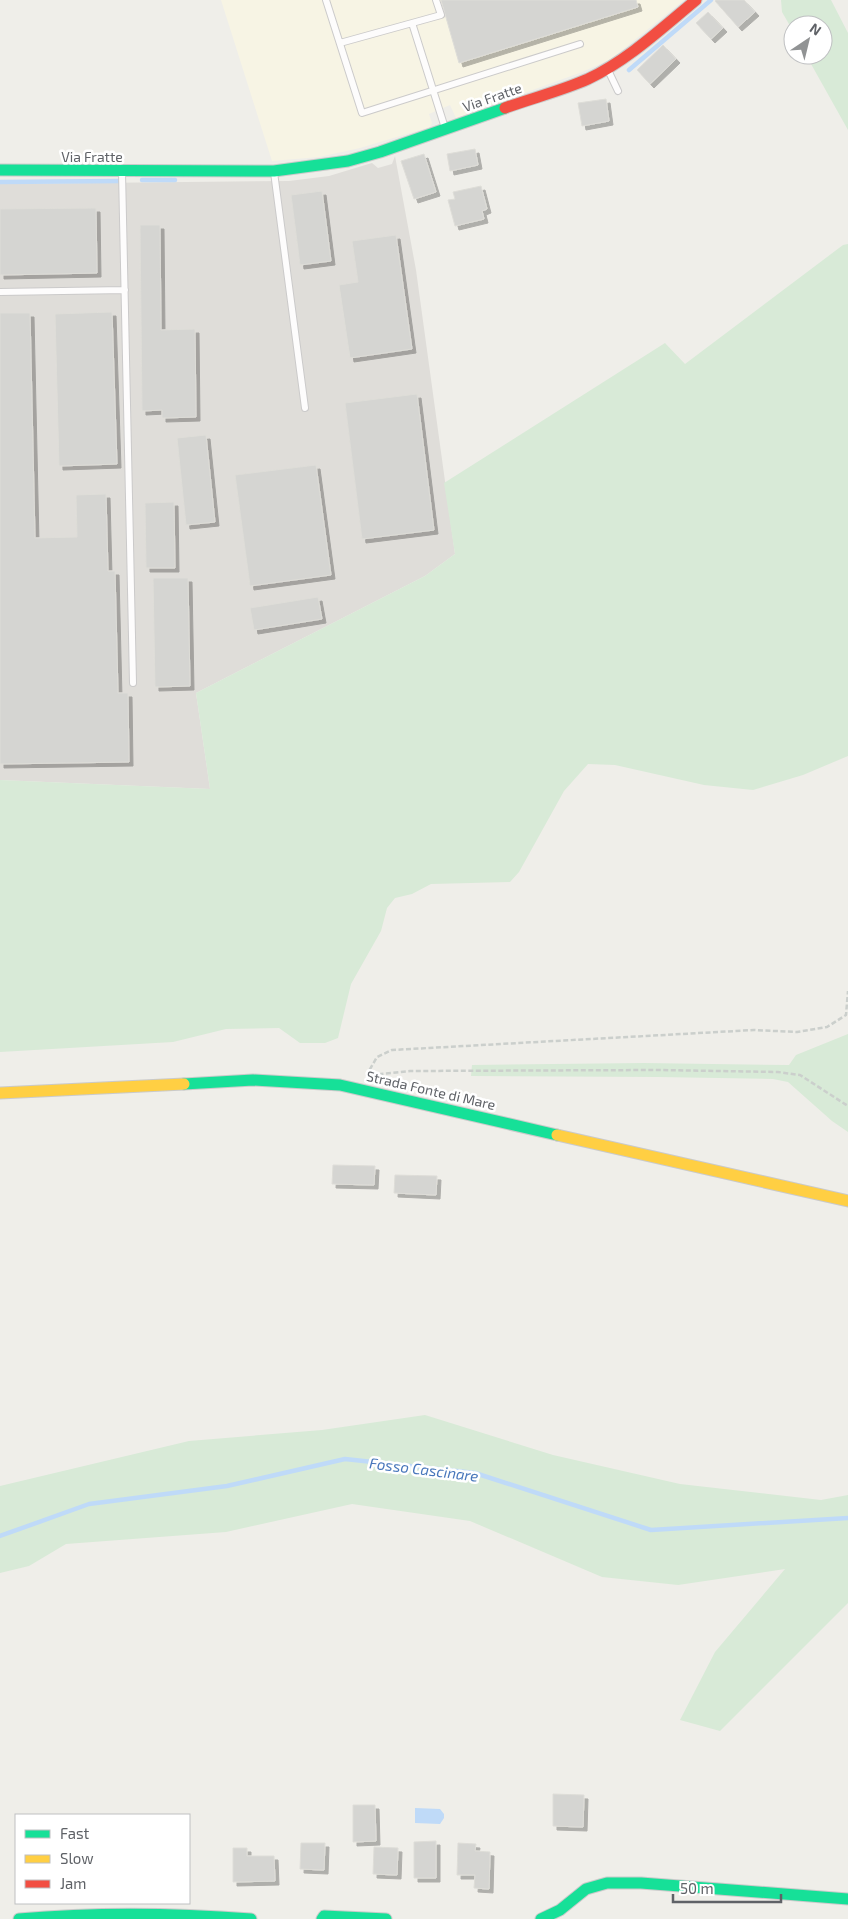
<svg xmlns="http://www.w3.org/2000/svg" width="848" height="1919" font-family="'Exo 2',sans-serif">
<defs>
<filter id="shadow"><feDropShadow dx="4" dy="4" stdDeviation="0" flood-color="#0004"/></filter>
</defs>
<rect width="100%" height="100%" fill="#efeee9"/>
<path fill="#f7f4e4" d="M221 0H684L611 59 582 72 456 118 450 105 429 114 432 123 430 127 360 148 319 157 272 161Z"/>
<path fill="#dfddd9" d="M395 156 416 270 455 554 425 576 196 693 210 789 0 780V184L289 181 329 176 372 163 378 168 392 164Z"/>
<path fill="#d8ead7" d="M781 0H831L848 33V130L806 55H823V25H793V31L782 12Z
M848 244V756L803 775 753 790 704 785 615 765 588 764 564 791 519 872 510 882 431 884 412 894 395 898 387 908 381 931 351 984 338 1038 325 1043H300L279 1028 226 1029 173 1042 0 1052V780L210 789 196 693 425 576 455 554 444 483 665 343 685 364 843 245Z
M848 1034V1132L832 1121 788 1082 773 1079 658 1077 471 1076 472 1065 644 1063 789 1065 796 1055Z
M425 1415 553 1455 680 1484 821 1500 848 1495V1603L720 1731 680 1720 715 1652 785 1569 678 1585 602 1577 470 1521 352 1504 226 1532 66 1544 29 1566 0 1573V1486L189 1441 322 1430Z"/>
<path fill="#bfdaf8" d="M415 1808 440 1809 444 1814V1818L440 1824 415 1823Z"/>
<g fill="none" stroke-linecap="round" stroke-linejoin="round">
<path stroke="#bfdaf8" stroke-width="4.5" d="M629 70 711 0
M142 180H175
M0 182 119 181
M0 1536 89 1504 227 1486 345 1459 475 1473 651 1530 848 1518"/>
</g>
<path fill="#d5d5d2" stroke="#deddd8" filter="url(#shadow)" d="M441 0H636L638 7 459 63Z
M716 0H744L755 12 738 27 715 1Z
M708 12 723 28 711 39 696 23Z
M663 45 676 59 650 84 637 70Z
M606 99 609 121 582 126 578 103Z
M475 149 478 165 450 171 447 154Z
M424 154 436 192 414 199 401 161Z
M481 186 487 209 482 211 484 219 455 226 448 200 455 199 453 192Z
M322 191 331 261 300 265 291 195Z
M96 208 97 273 0 275V209Z
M140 225H160L161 330 195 329 196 417 162 418V410L142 411Z
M396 235 412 349 350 358 339 285 358 282 352 241Z
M112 312 117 464 59 466 55 314Z
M0 313H30L35 538 77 537 76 495 106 494 108 571H115L118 693H128L129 762 0 764Z
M417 394 434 530 362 539 345 403Z
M206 435 215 522 186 525 177 438Z
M316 465 331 575 250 586 235 475Z
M174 502 175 568H146L145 503Z
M153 578H188L190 686 155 687Z
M318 597 322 619 254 630 250 608Z
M333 1165 375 1166 374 1185 332 1184Z
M395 1175 437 1176 436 1195 394 1193Z
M553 1794 584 1795 583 1827 553 1826Z
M353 1805H375L376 1841 353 1842Z
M436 1841V1878H414V1842Z
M301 1843H325L324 1870 300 1869Z
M458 1843 476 1844 475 1851 490 1852 489 1889 474 1888 475 1875H457Z
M374 1847 398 1848 397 1875 373 1874Z
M233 1848H247V1856H274L275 1881 233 1882Z"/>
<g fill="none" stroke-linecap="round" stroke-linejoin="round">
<g stroke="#cbcaca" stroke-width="8">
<path id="lane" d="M326 0 362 113 580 44
M412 23 445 128
M340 43 441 15 436 0
M608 70 618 91
M122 172 133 683
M274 172 305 408
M0 292 125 290"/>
</g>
<g stroke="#cacaca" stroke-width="13">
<path id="fast" d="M0 170 274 171 348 161 380 152 505 108
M184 1084 253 1080 340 1085 557 1135
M19 1919C97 1912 173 1913 251 1919
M322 1919 324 1916 386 1919
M541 1919 560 1910 586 1889 607 1883H641L848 1899"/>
</g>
<g stroke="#cacaca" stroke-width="13">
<path id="slow" d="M0 1093 184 1084
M557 1135 848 1201"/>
</g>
<g stroke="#cacaca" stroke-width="13">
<path id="jam" d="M505 108C532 98 561 91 588 79 628 60 662 28 696 0"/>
</g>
<path stroke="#cbcfcc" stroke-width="2.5" stroke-dasharray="5 2.5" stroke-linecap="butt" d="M371 1075 410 1071 659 1070 778 1072 800 1075 848 1106
M366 1076 377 1057 392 1050 754 1030 797 1032 827 1027 846 1015 848 991"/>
<use href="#lane" stroke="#fdfcfc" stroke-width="6"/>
<use href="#fast" stroke="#16e098" stroke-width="11"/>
<use href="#slow" stroke="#ffcf43" stroke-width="11"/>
<use href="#jam" stroke="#f24e42" stroke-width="11"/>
</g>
<g text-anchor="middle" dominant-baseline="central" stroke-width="5" stroke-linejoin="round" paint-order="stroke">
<g font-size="14" fill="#5f6267" stroke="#fff">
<text transform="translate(492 97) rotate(-19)">Via Fratte</text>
<text x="92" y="156">Via Fratte</text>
<text transform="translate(431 1090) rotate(13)">Strada Fonte di Mare</text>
</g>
<g font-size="15" font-style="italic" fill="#4776bb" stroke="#fff">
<text transform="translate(424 1469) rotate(7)">Fosso Cascinare</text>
</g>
</g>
<rect x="15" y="1814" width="175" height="90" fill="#ffffff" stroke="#bfc0c2"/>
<rect x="25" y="1830" width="25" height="8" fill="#16e098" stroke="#bfc0c2"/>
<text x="60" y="1839" font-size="15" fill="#5f6267">Fast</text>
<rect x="25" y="1855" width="25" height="8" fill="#ffcf43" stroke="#bfc0c2"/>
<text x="60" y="1864" font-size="15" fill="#5f6267">Slow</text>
<rect x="25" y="1880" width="25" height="8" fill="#f24e42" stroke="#bfc0c2"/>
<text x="60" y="1889" font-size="15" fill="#5f6267">Jam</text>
<g transform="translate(808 40) rotate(35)"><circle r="24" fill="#ffffff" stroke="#bfc0c2"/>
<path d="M0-4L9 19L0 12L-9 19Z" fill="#919394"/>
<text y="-8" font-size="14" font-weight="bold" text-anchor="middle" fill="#5f6267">N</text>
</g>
<path d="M673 1894v8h108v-8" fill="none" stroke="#5f6267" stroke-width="2.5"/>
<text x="680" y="1894" font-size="15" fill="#5f6267" stroke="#ffffff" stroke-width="4" paint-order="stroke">50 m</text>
</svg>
